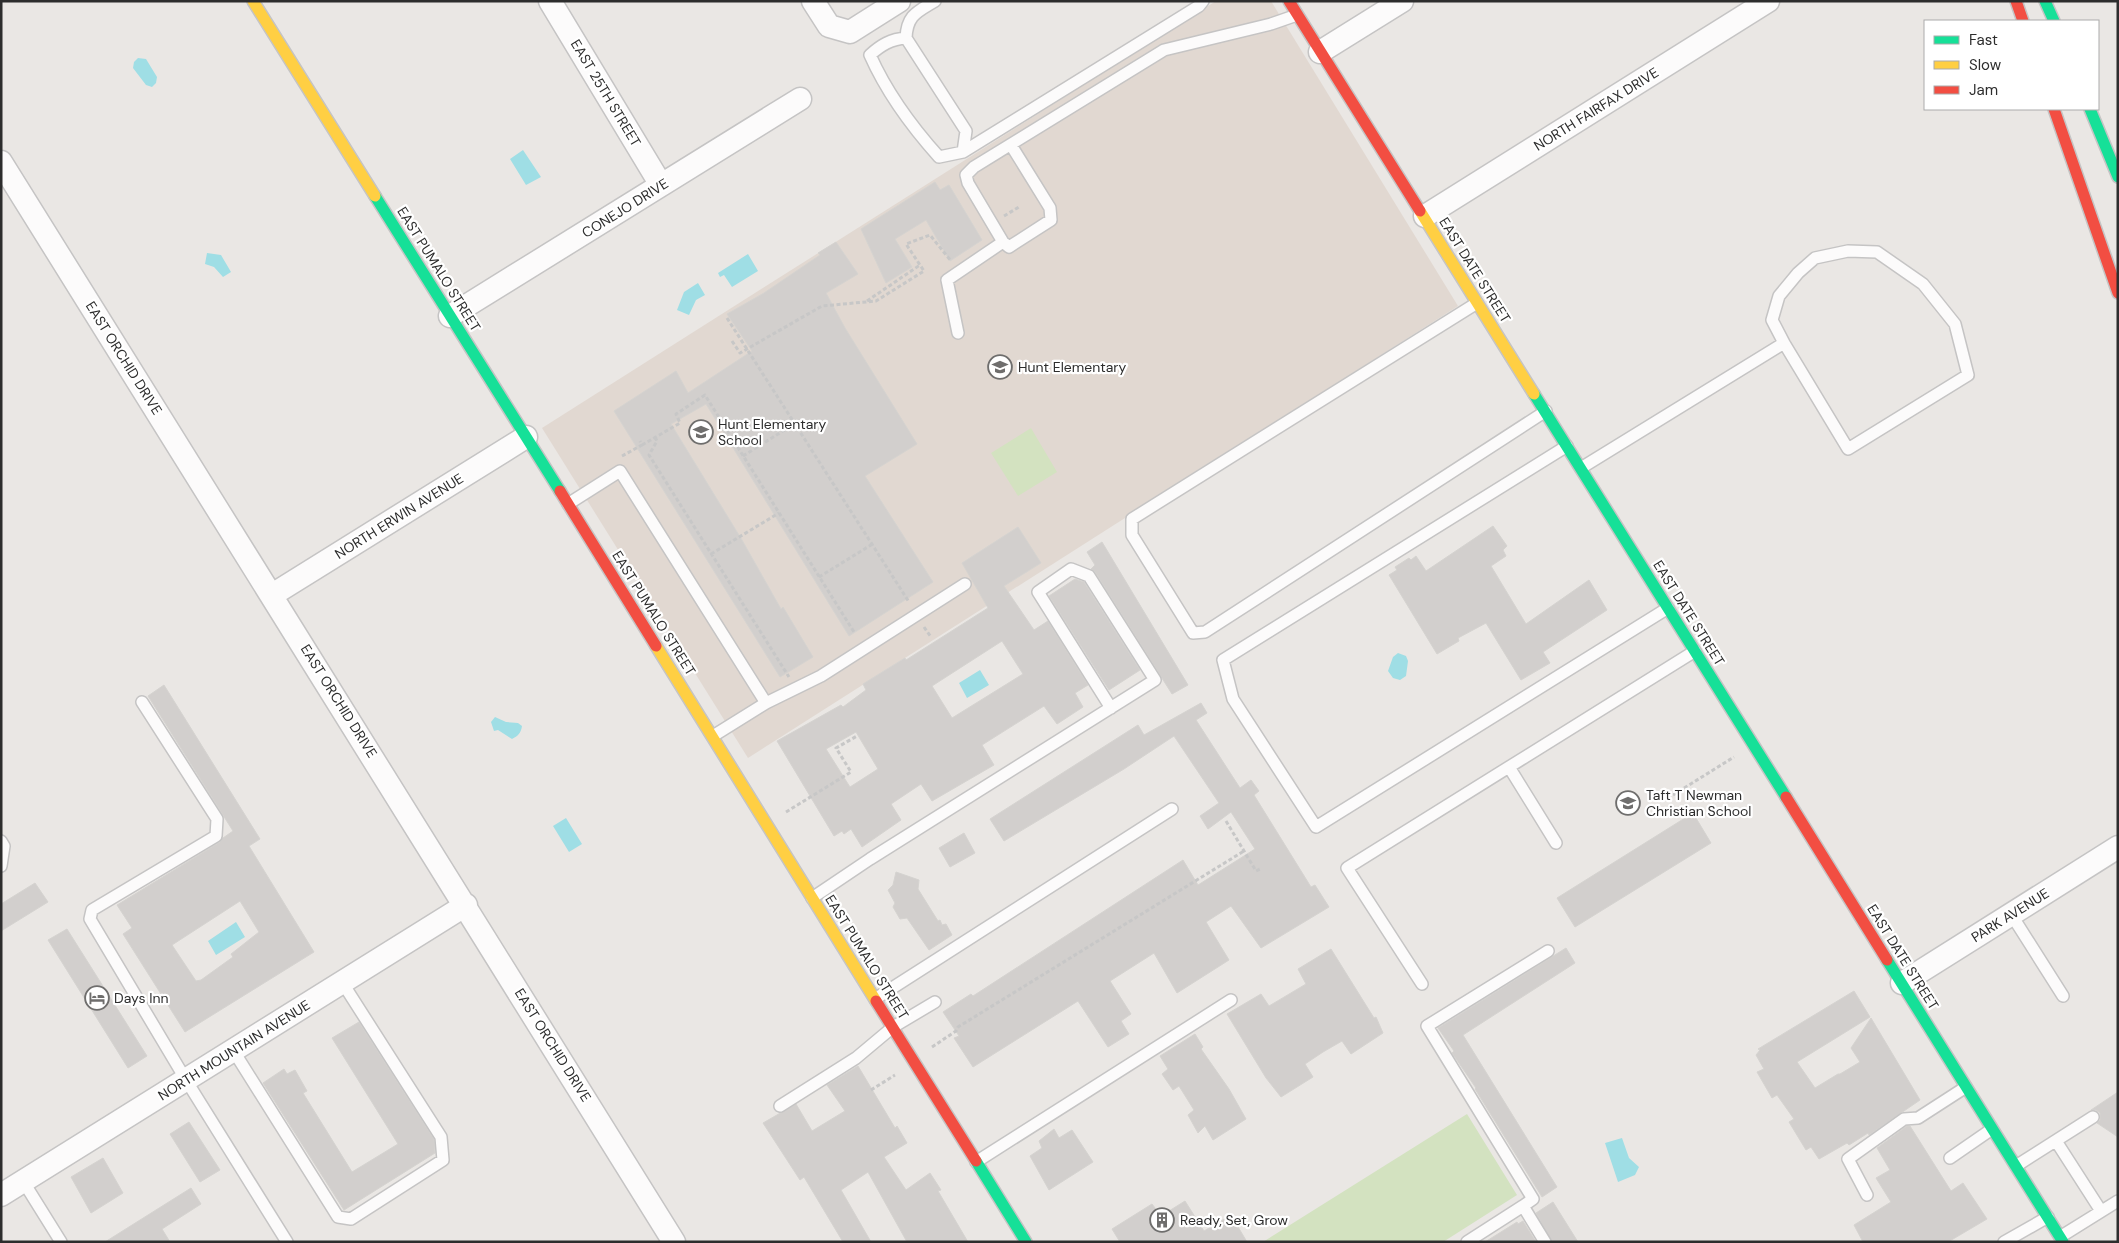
<svg xmlns="http://www.w3.org/2000/svg" width="2119" height="1243" font-family="'DM Sans',sans-serif">
<rect width="100%" height="100%" fill="#eae7e4"/>
<path fill="#e1d8d1" d="M1216 1H1271L1458 306 748 758 542 428Z"/>
<path fill="#d3e2c0" d="M1031 428 1057 472 1018 496 991 453Z
M1467 1114 1517 1195 1443 1242H1263Z"/>
<path fill="#9fdee5" d="M138 58 146 59 157 77 156 83 152 87 146 85 133 68 134 62Z
M523 150 541 177 526 185 510 159Z
M207 253 221 255 231 272 223 277 214 267 205 264Z
M748 254 758 271 732 287 724 275 720 277 718 273Z
M698 283 705 295 696 300 689 315 677 310 684 292Z
M1398 653 1406 656 1408 661 1406 676 1400 680 1393 678 1388 671 1393 657Z
M980 670 989 685 967 698 959 683Z
M495 717 506 722 518 723 522 726C521 733 518 736 512 739L498 730 494 731 491 722Z
M566 818 582 844 569 852 553 826Z
M236 922 245 937 216 955 208 941Z
M1622 1138 1629 1158 1639 1167 1635 1175 1618 1182 1605 1143Z"/>
<path fill="#d2cfcd" stroke="#d5d3d0" fill-rule="evenodd" d="M935 182 940 190 949 185 982 240 950 261 926 220 895 239 912 267 886 283 861 229Z
M836 242 858 274 826 293 845 328 917 444 865 476 933 582 849 636 706 404 671 424 742 540 781 609 783 607 813 657 780 677 614 411 676 371 688 393 752 351 727 314 764 293 820 255 818 253Z
M1493 526 1507 546 1503 550 1506 556 1491 566 1526 624 1589 580 1607 610 1543 652 1550 663 1521 680 1486 623 1458 638 1459 641 1437 654 1389 575 1397 570 1395 567 1409 558 1411 560 1416 556 1426 571Z
M1018 527 1041 563 1004 586 1034 630 1048 621 1088 685 1075 693 1083 707 1057 724 1044 706 982 745 994 765 932 801 921 784 891 804 901 820 862 847 851 829 844 834 842 831 834 836 777 741 841 705 843 707 866 690 863 684 905 658 906 660 988 608 962 563ZM1002 641 1023 674 952 718 932 686ZM856 732 878 769 850 787 826 749Z
M1102 542 1188 685 1172 694 1095 572 1091 569 1095 565 1087 552Z
M1075 579 1084 582 1140 670 1109 690 1049 596Z
M164 685 260 839 249 846 314 952 185 1032 123 934 132 928 117 905 220 842 223 838 233 831 148 696ZM240 901 259 932 231 954 233 957 201 980 196 981 172 945Z
M1201 703 1207 713 1196 720 1240 788 1251 780 1259 791 1254 795 1311 887 1315 885 1329 907 1261 948 1231 906 1206 922 1229 960 1177 993 1154 953 1110 981 1131 1014 1121 1021 1129 1034 1108 1047 1078 1001 973 1067 954 1038 959 1036 943 1012 971 994 973 996 1183 860 1198 885 1255 849 1231 812 1208 829 1200 816 1219 803 1174 736 1124 769 1004 841 990 819 1138 725 1144 735Z
M1693 813 1711 843 1575 927 1557 898Z
M964 833 975 853 950 867 939 848Z
M896 872 919 880 918 889 938 921 940 920 942 925 946 924 952 935 929 950 907 918 900 919 893 907 895 903 888 890 893 885Z
M35 883 48 902 1 931V904Z
M67 929 147 1056 128 1068 48 940Z
M1566 948 1575 963 1463 1035 1557 1187 1542 1197 1475 1089 1476 1088 1452 1053 1454 1051 1438 1028Z
M1331 949 1374 1018 1376 1017 1383 1033 1351 1054 1342 1041 1323 1052 1305 1064 1313 1077 1281 1097 1266 1078 1227 1014 1261 994 1269 1006 1306 984 1298 969Z
M1854 991 1870 1017 1797 1062 1815 1088 1838 1074H1840L1860 1062 1851 1048 1871 1018 1920 1100 1869 1135 1868 1133 1849 1145 1847 1143 1819 1159 1811 1147 1806 1150 1789 1122 1794 1119 1777 1095 1772 1098 1757 1072 1764 1069 1756 1055 1760 1050 1758 1049Z
M359 1022 434 1139 435 1153 344 1210 263 1083 284 1069 287 1074 295 1070 307 1091 303 1093 352 1172 398 1144 332 1038Z
M1195 1034 1203 1047 1201 1049 1229 1089 1246 1119 1213 1140 1205 1126 1198 1133 1188 1115 1194 1110 1179 1086 1173 1090 1162 1074 1168 1069 1160 1056Z
M858 1066 895 1128 897 1126 907 1143 884 1157 906 1190 930 1173 941 1190 938 1191 968 1242H907L868 1172 841 1190 871 1242H843L804 1177 800 1180 763 1123 796 1104 812 1131 845 1111 827 1085Z
M2118 1092V1137L2097 1123 2100 1120V1113L2096 1110H2091Z
M189 1122 220 1170 200 1182 170 1134Z
M1907 1126H1910L1951 1191 1963 1183 1987 1219 1948 1242H1863L1854 1225 1891 1202 1876 1178 1890 1170 1877 1148Z
M1054 1129 1059 1138 1072 1130 1093 1162 1049 1190 1030 1156 1042 1148 1039 1141Z
M103 1158 123 1193 91 1213 71 1177Z
M191 1188 201 1204 162 1229 170 1242H105Z
M1185 1201 1204 1231 1231 1215 1247 1242H1120L1112 1229 1152 1204 1161 1216Z
M1553 1202 1578 1242H1552L1536 1213Z
M1523 1221 1536 1242H1485L1517 1222 1518 1224Z"/>
<g fill="none" stroke-linecap="round" stroke-linejoin="round">
<g stroke="#c5c4c4" stroke-width="14">
<path id="lane" d="M906 38C891 39 881 45 870 55 886 91 912 127 939 157L963 152 966 131 906 38C907 15 917 12 935 1
M1011 145 1050 208 1051 220 1009 247 1003 242 968 183 966 175 974 167 1164 50 1271 24 1297 15
M963 152 1199 6 1203 1
M1477 303 1132 519V535L1193 633 1205 632 1546 411
M958 333 947 280 1003 242
M1567 446 1223 660 1233 699 1316 827 1668 608
M1581 468 1784 343 1848 449 1968 375 1955 324 1923 284 1877 252 1848 251 1815 258 1798 273 1779 296 1772 320 1784 343
M568 504 620 471 766 703 713 736
M142 702 217 819 216 836 92 910 90 919 186 1080 287 1242
M766 703 821 676 965 584
M1509 767 1556 843
M1 841 4 846 1 866
M812 898 870 859 1155 680 1089 576 1071 569 1038 592 1111 708
M2011 914 2063 996
M1422 984 1347 868 1695 651
M875 999 1172 809
M233 1050 338 1217 351 1219 443 1160 441 1137 342 982
M780 1106 856 1058 893 1027 935 1002
M2056 1141 2101 1211
M1950 1158 1992 1129
M976 1162 1231 1000
M2016 1166 2093 1117
M23 1181 61 1242
M1867 1195 1848 1159 1904 1119 1918 1118 1966 1087
M1523 1206 1533 1199 1427 1026 1548 951
M2060 1237 2118 1201
M1467 1242 1523 1206 1545 1242
M2004 1242 2048 1217"/>
</g>
<g stroke="#c5c4c4" stroke-width="25">
<path id="street" d="M550 1 661 185
M813 1 829 26 850 32 899 1
M1320 52 1402 1
M1 162 674 1242
M1425 216 1768 1
M450 316 800 99
M272 595 526 437
M1902 983 2118 847
M1 1195 466 905"/>
</g>
<g stroke="#c5c4c4" stroke-width="14">
<path id="fast" d="M2045 1 2054 21
M2090 109 2118 177
M375 196 560 491
M1534 394 1786 797
M1887 960 2063 1242
M976 1161 1026 1242"/>
</g>
<g stroke="#c5c4c4" stroke-width="14">
<path id="slow" d="M253 1 375 196
M1420 211 1534 394
M656 646 876 1001"/>
</g>
<g stroke="#c5c4c4" stroke-width="14">
<path id="jam" d="M1289 1 1420 211
M2016 1 2023 21
M2054 109 2118 293
M560 491 656 646
M1786 797 1887 960
M876 1001 976 1161"/>
</g>
<path stroke="#c7c7c7" stroke-width="3" stroke-dasharray="4 2.5" stroke-linecap="butt" d="M1004 216 1019 207
M867 301 920 265
M727 318 909 602
M732 341 740 353 822 306 876 301 924 271 906 244 930 235 951 261
M655 437 657 441 649 455 789 677
M642 445 680 423 676 414 705 395 854 632
M622 456 642 445 640 441
M743 456 794 424
M711 554 779 513
M819 577 871 545
M924 627 931 637
M1673 795 1734 757
M786 812 851 772 836 748 857 736
M1226 821 1256 871 1260 869
M932 1047 956 1031 958 1027 1244 851
M871 1090 895 1075"/>
<use href="#lane" stroke="#fcfbfb" stroke-width="11"/>
<use href="#street" stroke="#fcfbfb" stroke-width="22"/>
<use href="#fast" stroke="#16e098" stroke-width="11"/>
<use href="#slow" stroke="#ffcf43" stroke-width="11"/>
<use href="#jam" stroke="#f24e42" stroke-width="11"/>
</g>
<defs>
<g id="school-ring" transform="scale(1.25)"><circle r="9.5" fill="#fff" stroke="#6f6e6d" stroke-width="1.5"/><path d="M0-5L7-2L0 1L-7-2ZM-4 1L0 2.5L4 1V4Q0 6-4 4Z" fill="#6f6e6d"/></g>
<g id="hotel-ring" transform="scale(1.25)"><circle r="9.5" fill="#fff" stroke="#6f6e6d" stroke-width="1.5"/><path d="M-6-4.5h1.5V1H6V5H4.5V3h-9V5H-6ZM-4 0a1.8 1.8 0 1 1 3.6 0ZM.5 0V-2.5h3Q6-2.5 6 0Z" fill="#6f6e6d"/></g>
<g id="building-ring" transform="scale(1.25)"><circle r="9.5" fill="#fff" stroke="#6f6e6d" stroke-width="1.5"/><path d="M-4-6H4V6H1V3H-1V6H-4ZM-2.5-4.3h1.7v1.8h-1.7ZM.8-4.3h1.7v1.8H.8ZM-2.5-1h1.7V.8h-1.7ZM.8-1h1.7V.8H.8Z" fill="#6f6e6d"/></g>
</defs>
<g fill-rule="evenodd">
<use href="#school-ring" x="1000" y="367"/>
<use href="#school-ring" x="701" y="432"/>
<use href="#school-ring" x="1628" y="803"/>
<use href="#hotel-ring" x="97" y="998"/>
<use href="#building-ring" x="1162" y="1220"/>
</g>
<g text-anchor="middle" dominant-baseline="central" stroke-width="4.5" stroke-linejoin="round" paint-order="stroke">
<g font-size="14" fill="#2d2d2d" stroke="#fff">
<text transform="translate(606 93) rotate(59)">EAST 25TH STREET</text>
<text transform="translate(1596 109) rotate(-32)">NORTH FAIRFAX DRIVE</text>
<text transform="translate(625 208) rotate(-32)">CONEJO DRIVE</text>
<text transform="translate(439 269) rotate(58)">EAST PUMALO STREET</text>
<text transform="translate(1475 270) rotate(58)">EAST DATE STREET</text>
<text transform="translate(124 358) rotate(58)">EAST ORCHID DRIVE</text>
<text transform="translate(399 516) rotate(-32)">NORTH ERWIN AVENUE</text>
<text transform="translate(654 613) rotate(58)">EAST PUMALO STREET</text>
<text transform="translate(1689 613) rotate(58)">EAST DATE STREET</text>
<text transform="translate(339 701) rotate(58)">EAST ORCHID DRIVE</text>
<text transform="translate(2010 915) rotate(-32)">PARK AVENUE</text>
<text transform="translate(867 957) rotate(58)">EAST PUMALO STREET</text>
<text transform="translate(1903 957) rotate(58)">EAST DATE STREET</text>
<text transform="translate(553 1045) rotate(58)">EAST ORCHID DRIVE</text>
<text transform="translate(234 1050) rotate(-32)">NORTH MOUNTAIN AVENUE</text>
</g>
<g font-size="14" fill="#2d2d2d" stroke="#fff" text-anchor="start">
<text x="1018" y="367">Hunt Elementary</text>
<text x="718" y="424">Hunt Elementary<tspan x="718" dy="16">School</tspan></text>
<text x="1646" y="795">Taft T Newman<tspan x="1646" dy="16">Christian School</tspan></text>
<text x="114" y="998">Days Inn</text>
<text x="1180" y="1220">Ready, Set, Grow</text>
</g>
</g>
<rect width="2119" height="1243" fill="none" stroke="#2d2d2d" stroke-width="5"/>
<rect x="1924" y="20" width="175" height="90" fill="#ffffff" stroke="#ababab"/>
<rect x="1934" y="36" width="25" height="8" fill="#16e098" stroke="#ababab"/>
<text x="1969" y="45" font-size="15" fill="#2d2d2d">Fast</text>
<rect x="1934" y="61" width="25" height="8" fill="#ffcf43" stroke="#ababab"/>
<text x="1969" y="70" font-size="15" fill="#2d2d2d">Slow</text>
<rect x="1934" y="86" width="25" height="8" fill="#f24e42" stroke="#ababab"/>
<text x="1969" y="95" font-size="15" fill="#2d2d2d">Jam</text>
</svg>
